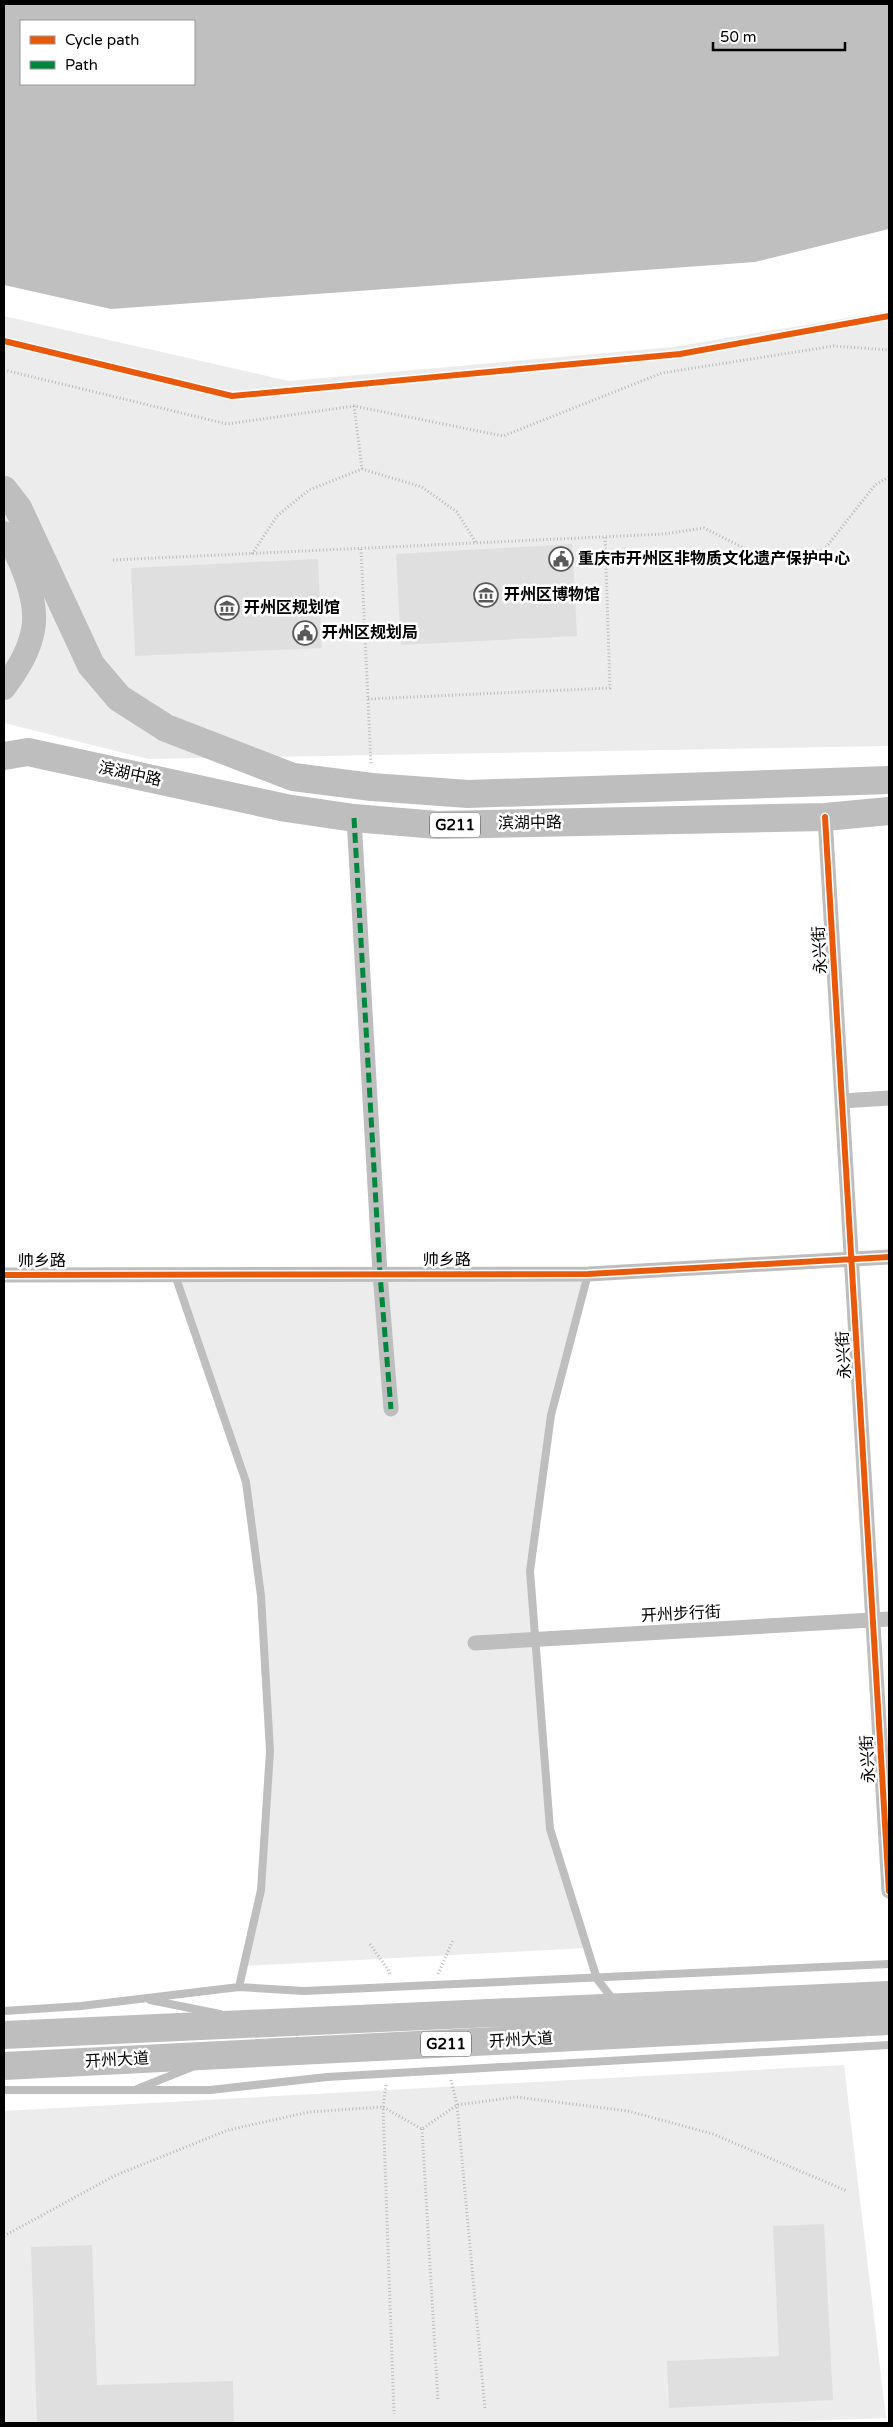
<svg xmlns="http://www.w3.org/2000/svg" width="893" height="2427" font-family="'Varela Round','Noto Sans SC',sans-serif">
<rect width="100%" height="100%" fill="#fff"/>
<path fill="#ececec" d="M889 311V746L148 759 4 723V316L289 381 673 347Z
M588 1274 551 1415 530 1571 550 1829 587 1948 244 1966 261 1890 270 1751 261 1596 246 1482 175 1275Z
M844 2065 886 2418 754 2423H4V2111Z"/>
<path fill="#bfbfbf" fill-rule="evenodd" d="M4 4H889V229L755 262 111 309 4 285ZM21 21H194V84H21Z"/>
<path fill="#dfdfdf" d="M572 544 577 636 401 645 396 554Z
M318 559 322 648 135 656 131 568Z
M824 2224 833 2400 669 2408 667 2361 779 2356 773 2226Z
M92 2245 97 2385 233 2381 234 2423H37L31 2247Z"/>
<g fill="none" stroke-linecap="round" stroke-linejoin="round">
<path stroke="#b9b9b9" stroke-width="3" stroke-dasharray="1 2.5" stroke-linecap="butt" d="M4 370 227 424 354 406 503 436 662 373 834 346 889 350
M354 406 362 469
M361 549 371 765
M252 554 277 516 309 490 362 469 422 487 457 512 476 543
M113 560 664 534 704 528 750 551H823L875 485 889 477
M368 699 610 688 605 537
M370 1944 389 1971 390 1975
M438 1974 453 1940
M451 2080 457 2105 485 2409
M386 2085 383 2107 394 2414
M422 2129 438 2401
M4 2236 114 2176 228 2130 309 2112 383 2107 422 2129 457 2105 516 2097 628 2111 713 2134 847 2191"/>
<path stroke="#bebebe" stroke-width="8" d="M588 1274 551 1415 530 1571 550 1829 597 1979 615 2002
M175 1275 246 1482 261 1596 270 1751 261 1890 239 1987
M150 2000 220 2014
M4 2011 81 2006 239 1987 304 1991 889 1964
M137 2089 192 2067
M4 2090H210L327 2077 889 2045"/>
<path stroke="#bebebe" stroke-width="15" d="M825 817 889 1891
M354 818 380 1274 391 1409
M842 1101 889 1098
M4 1275 588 1274 889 1257
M475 1643 889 1619"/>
<path stroke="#bebebe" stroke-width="24" d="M4 533C20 556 39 601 33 630 29 652 17 670 4 688"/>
<path stroke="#bebebe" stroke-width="28" d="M4 490 18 508 91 665 119 698 166 728 293 777 372 787 468 794 889 780
M4 756 28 752 286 808 354 818 437 825 825 817 889 811
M4 2035 889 1995
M4 2066 889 2021"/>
<path stroke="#00873e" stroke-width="5" stroke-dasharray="10 5" stroke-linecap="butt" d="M354 818 380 1274 391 1409"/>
<g stroke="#fff" stroke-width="9">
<path id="cycleway" d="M4 341 232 396 680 354 889 316
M825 817 889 1891
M4 1275 588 1274 889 1257"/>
</g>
<use href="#cycleway" stroke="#e8590c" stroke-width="6"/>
</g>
<defs>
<g id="civic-ring" transform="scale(1.25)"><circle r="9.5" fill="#fff" stroke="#595959" stroke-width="1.5"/><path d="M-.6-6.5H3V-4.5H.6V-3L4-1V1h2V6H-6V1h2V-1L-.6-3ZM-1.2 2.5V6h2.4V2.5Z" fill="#595959"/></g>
<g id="museum-ring" transform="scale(1.25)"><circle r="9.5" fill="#fff" stroke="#595959" stroke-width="1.5"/><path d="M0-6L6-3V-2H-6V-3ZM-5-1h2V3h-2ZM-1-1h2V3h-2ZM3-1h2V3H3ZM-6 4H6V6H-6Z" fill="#595959"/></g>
</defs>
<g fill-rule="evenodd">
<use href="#civic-ring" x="561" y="559"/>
<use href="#museum-ring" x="486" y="595"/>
<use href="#museum-ring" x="227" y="608"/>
<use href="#civic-ring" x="305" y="633"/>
</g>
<g text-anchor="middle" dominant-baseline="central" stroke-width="5" stroke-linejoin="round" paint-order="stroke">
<g fill="#fff" stroke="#4c4c4c" stroke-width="1">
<rect x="430" y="812.5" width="50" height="25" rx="4"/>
<rect x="421" y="2031.5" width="50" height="25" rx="4"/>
</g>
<g font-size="15" font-weight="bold" fill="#000">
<text x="455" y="825">G211</text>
<text x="446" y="2044">G211</text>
</g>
<g font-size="16" font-weight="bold" fill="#000" stroke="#fff" text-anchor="start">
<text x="578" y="559">重庆市开州区非物质文化遗产保护中心</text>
<text x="504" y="595">开州区博物馆</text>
<text x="244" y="608">开州区规划馆</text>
<text x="322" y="633">开州区规划局</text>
</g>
<g font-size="16" fill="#000" stroke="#fff">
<text transform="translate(130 774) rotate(12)">滨湖中路</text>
<text transform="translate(530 823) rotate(-1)">滨湖中路</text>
<text transform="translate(820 950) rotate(-93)">永兴街</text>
<text x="447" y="1260">帅乡路</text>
<text x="42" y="1261">帅乡路</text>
<text transform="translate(844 1355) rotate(-93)">永兴街</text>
<text transform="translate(681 1614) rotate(-3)">开州步行街</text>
<text transform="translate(868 1759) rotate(-93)">永兴街</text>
<text transform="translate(521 2040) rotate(-3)">开州大道</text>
<text transform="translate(117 2060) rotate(-3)">开州大道</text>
</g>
</g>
<rect width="893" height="2427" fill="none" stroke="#000000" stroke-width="10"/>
<rect x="20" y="20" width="175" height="65" fill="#ffffff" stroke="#999999"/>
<rect x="30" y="36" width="25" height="8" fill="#e8590c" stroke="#999999"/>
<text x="65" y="45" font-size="15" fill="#000000">Cycle path</text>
<rect x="30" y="61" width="25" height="8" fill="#00873e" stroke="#999999"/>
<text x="65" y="70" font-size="15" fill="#000000">Path</text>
<path d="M713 42v8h132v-8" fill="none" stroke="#000000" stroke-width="2.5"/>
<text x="720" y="42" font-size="15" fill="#000000" stroke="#ffffff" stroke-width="4" paint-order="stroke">50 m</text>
</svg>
